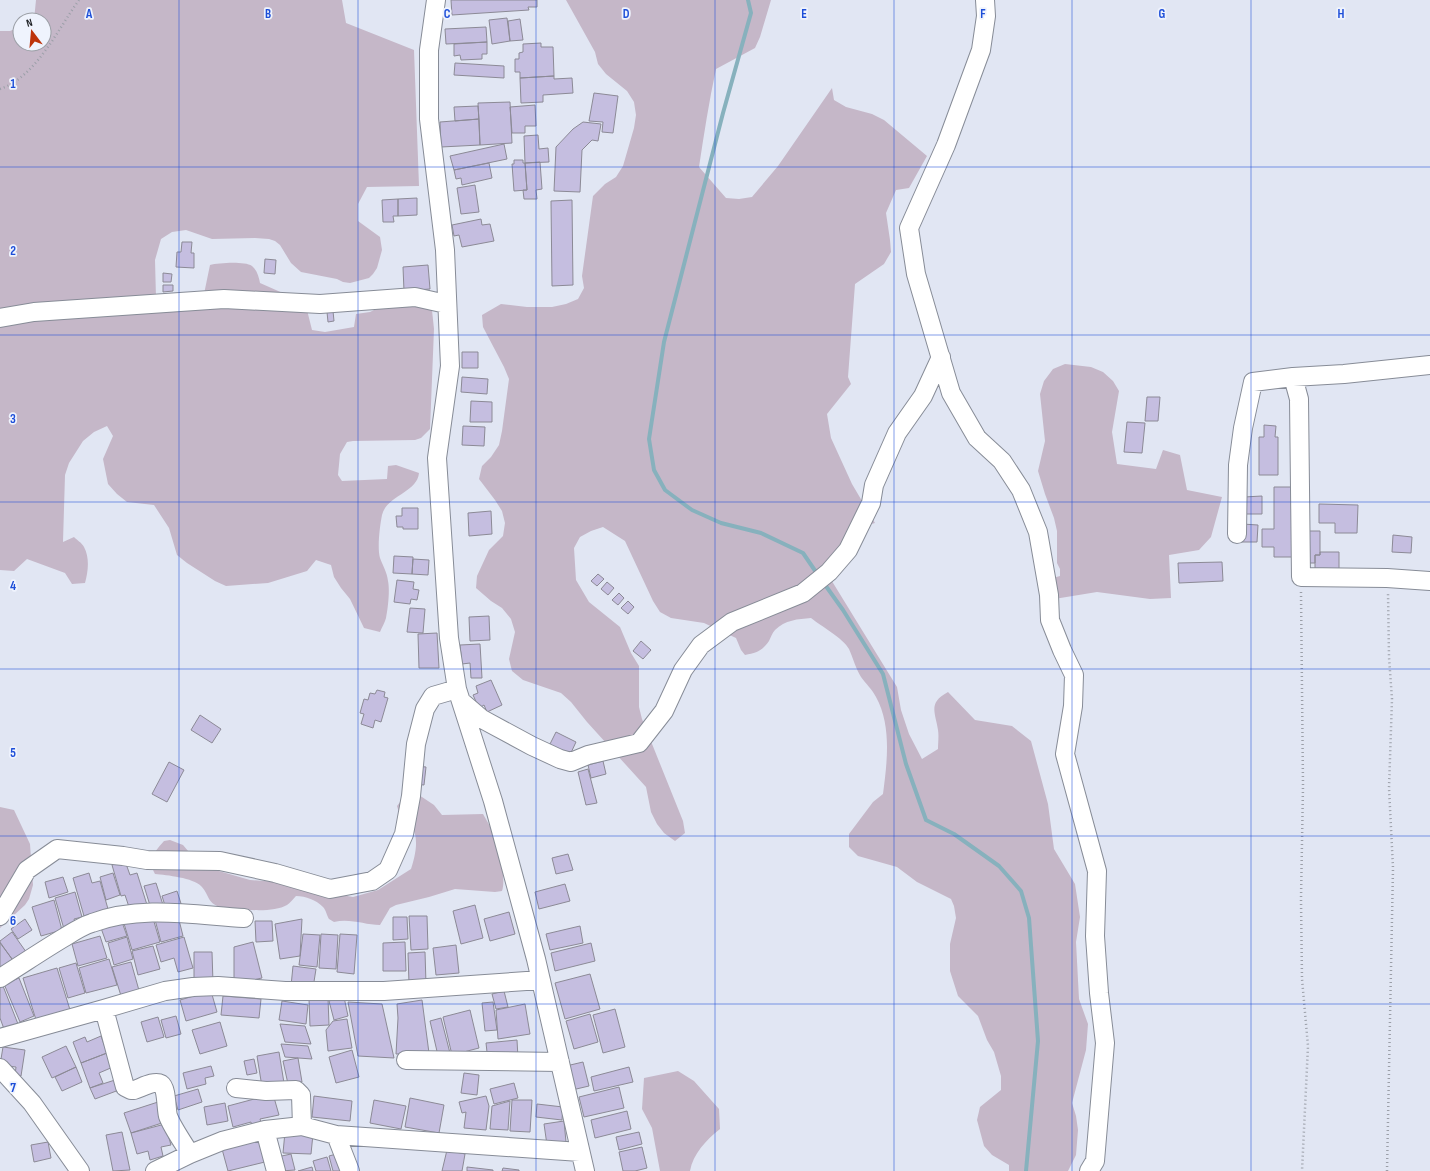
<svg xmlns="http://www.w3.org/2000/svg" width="1430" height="1171" font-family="'Sofia Sans Condensed',sans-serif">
<rect width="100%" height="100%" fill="#e1e6f3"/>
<path fill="#c5b7c8" d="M36 0H342L346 23 414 50 419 186 367 187 358 204V221L380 237 382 250 377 268 373 274 369 278 350 283 343 282 337 279 301 272 291 263 280 245 275 241 269 239 255 238 212 239 186 230 172 232 161 239 155 260 156 298 204 294 210 265C219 263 244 261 252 266 257 270 259 277 260 283L285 294 307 310 312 330 325 332 354 327 356 314 370 312 376 309 386 301H431L434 329 430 429 421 438 415 440 353 441 347 442 340 454 338 475 342 481 387 479 388 466 396 465 419 473C417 493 387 495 382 515 380 525 377 548 380 558 383 566 387 572 388 581 390 590 388 608 386 618 385 622 382 627 380 632L364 628 350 599 341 588 334 577 331 565 316 560 307 571 268 583 226 586 215 581 187 563 177 555 169 528 154 505 127 502 117 494 108 484 103 459 113 436 107 426 94 432 83 441 69 463 65 475 63 542 74 537C77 540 82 543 84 547 90 558 88 572 85 583L72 584 65 573 27 559 14 571 0 570V31H10L20 27V44H44V20H34Z
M566 0H771L760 37 755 48 716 69C709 101 704 134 699 167L726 198 739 199 752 197 778 166 832 88 834 100 846 107 872 114 884 120 927 156 909 188 896 190 886 213 890 240 891 252 884 264 855 284 848 377 851 384 827 414 831 438 852 484 875 523 850 530 830 578 897 687 901 710 909 734 922 759 938 749C938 743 939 736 938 730 935 711 928 703 948 692L975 720 1012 726 1031 741 1048 804 1054 849 1075 884 1080 917 1076 942 1079 999 1088 1024 1086 1050 1072 1103 1076 1116 1078 1130 1076 1155 1068 1171H1009V1165L992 1155 984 1146 977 1120 980 1107 1001 1090V1076L994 1052 987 1040 978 1016 958 996 950 971V944L956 918 954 906 951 899 917 882 897 867 858 856 849 847V834L873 802 883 794C887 763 892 726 876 697 872 689 866 684 861 677 856 669 853 658 849 649 843 638 821 626 811 618 798 619 785 620 775 630 772 633 771 637 769 641 762 651 757 653 745 655L741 650 736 638 704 623 671 618 660 612 653 601 625 541 603 527 591 531 580 537 574 548 576 580 589 602 620 627 631 653 639 666V707L642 719 683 821 685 833 675 841 664 833 657 824 651 812 646 787 587 722 571 702 561 693 523 680 512 671 509 659 515 632 511 619 502 608 491 601 476 588 477 576 489 550 503 536 505 523 502 511 495 500 479 479 482 466 491 457 499 445 502 431 509 379 504 367 483 327 482 315 501 304 527 307H552L566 304 578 299 584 288 582 276 593 196 605 184 616 177 623 166 634 128 636 115 634 102 627 91 606 74 598 64 595 52Z
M1065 364 1091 367 1103 372 1113 381 1119 391 1112 432 1117 464 1156 469 1163 450 1180 455 1187 490 1222 497 1211 537 1199 550 1169 555 1171 598 1150 599 1097 592 1042 601 1039 594 1042 581 1060 576V569L1057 563V531L1054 518 1045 494 1038 471 1045 441 1040 394 1044 381 1053 369Z
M416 793 434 805 442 815 483 814C488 823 493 831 496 840 500 852 506 880 502 891L495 892 455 889 429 897 396 905 390 908 380 925C365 925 350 918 334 922L329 919C327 916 326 910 323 907 316 900 306 896 296 896 293 899 290 903 287 905 272 914 237 909 220 907 207 903 209 894 201 886 193 878 167 875 155 874 147 860 155 851 164 841L170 840 183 845 200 865 205 867 250 880 307 884 319 891 353 897 378 890 411 869C415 857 420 837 411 826 405 818 400 818 397 806L405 796Z
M0 807 14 810 30 844 33 885 29 899 25 905 0 928Z
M678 1071 694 1081 719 1109 720 1129C706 1140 693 1154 690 1171H660L652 1128 642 1109 644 1078Z"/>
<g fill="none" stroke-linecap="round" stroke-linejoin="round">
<path stroke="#87b1bd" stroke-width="4" d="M748 0 751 13 723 113 664 342 649 439 654 470 665 490 692 510 721 523 761 533 803 553 818 575
M823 582 843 610 883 674 906 764 926 820 954 834 999 866 1021 891 1029 918 1038 1041 1026 1171"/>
</g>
<path fill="#c5bee0" stroke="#8c8a96" d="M451 0H537V7H528L529 10 452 15Z
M507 18 510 41 492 44 489 20Z
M520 19 523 40 510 41 508 21Z
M486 27 487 42 446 44 445 29Z
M487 42V54H482V59L461 60 460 55 454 56V44Z
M541 43V47H553L554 76 520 78V72H515V59H519V53L523 52V44Z
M455 63 504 66V78L454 75Z
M554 76V79L572 78 573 93 543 95V102L521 103 520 78Z
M594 93 618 96 613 133 602 132 603 122 589 121Z
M510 102 512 143 480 145 478 103Z
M535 105 536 126H525V133H512L510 107Z
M478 106 479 119 455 121 454 107Z
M479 119 480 145 441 147 440 122Z
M583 122 601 124 598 141 592 140 582 150 580 192 554 191 556 147 573 129Z
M538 135 539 149 548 148 549 162 525 163 524 136Z
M504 144 507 159 454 170 450 156Z
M514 160H523V163H525L527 190 514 191 512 164H514Z
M540 162 542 189 536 190 537 199H524L523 190H527L525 163Z
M489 163 492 178 462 185 461 178 456 179 454 170Z
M475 185 479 212 461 214 457 188Z
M417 198V215L398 216V199Z
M398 199V216H393L394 222H383L382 200Z
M572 200 573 285 552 286 551 201Z
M481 219 482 225 490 224 494 241 462 247 459 235 454 236 452 225Z
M182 242H192L191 253H194V268L176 267 177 252H181Z
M265 259 276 260 275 274 264 273Z
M428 265 430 289 404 291 403 267Z
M163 273 172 274 171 282H163Z
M163 285H173V291L163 292Z
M333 311 334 321 328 322 327 312Z
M462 352H478V368H462Z
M462 377 488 379 487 394 461 392Z
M1147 397H1160L1158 421H1145Z
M471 401 492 402V422H470Z
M1127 422 1145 423 1142 453 1124 452Z
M1264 425 1276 426 1275 437H1278V475H1259V437H1264Z
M463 426 485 427 484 446 462 445Z
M1274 487H1295V557H1274V547H1262V529H1274Z
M1262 496V514H1244V497Z
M1319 504 1358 505 1357 533H1335V523H1319Z
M402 508H418V529H403V527H397L396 516H402Z
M491 511 492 534 469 536 468 513Z
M1242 524 1258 525 1257 542H1242Z
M1306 531H1320V555H1315V563H1305Z
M1393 535 1412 537 1411 553 1392 552Z
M1320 552H1339V572L1315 571V555H1320Z
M394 556 413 557 412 574 393 573Z
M413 559 429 560 428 575 412 574Z
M1222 562 1223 581 1179 583 1178 563Z
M598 574 604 579 597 586 591 581Z
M397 580 414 582 413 589 419 590 417 600 411 599 410 604 394 602Z
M607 582 614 588 608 595 601 589Z
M619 593 624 598 618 605 612 600Z
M628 601 634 607 628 614 621 608Z
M410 608 425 609 423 633 407 632Z
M489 616 490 640 470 641 469 617Z
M437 633 439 668H419L418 634Z
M641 641 651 650 643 659 633 651Z
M480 644 482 678H471L470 663 462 664 460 645Z
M491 680 502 705 487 712 484 705 479 708 473 695 478 693 476 686Z
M377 690 385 692 384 697 388 698 381 722 375 720 373 728 361 724 364 714 360 713 364 699 368 700 370 693 375 694Z
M200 715 221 729 212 743 191 730Z
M556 732 576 742 569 757 549 746Z
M603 761 606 774 591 778 588 765Z
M169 762 184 770 167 802 152 794Z
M416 766 426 767 424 785 414 784Z
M588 769 597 803 586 805 578 772Z
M568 854 573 870 556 874 552 858Z
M125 861 130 875 137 873 148 908 131 913 125 895 121 896 112 865Z
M89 873 92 883 100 881 108 909 84 916 73 878Z
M113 873 120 895 106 900 100 877Z
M63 877 68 892 49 898 45 882Z
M156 883 164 908 152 912 144 886Z
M565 884 570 901 539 909 535 892Z
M177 891 184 913 167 912 162 896Z
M75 892 82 917 74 919 76 925 64 929 55 898Z
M54 900 62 930 41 936 32 907Z
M475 905 483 938 461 944 453 911Z
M509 912 515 934 490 941 484 919Z
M152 915 160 942 132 950 122 917Z
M154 916H178L183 936 161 942Z
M409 916H427L428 949 411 950Z
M393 917H407L408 939 393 940Z
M25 919 32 930 18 939 11 929Z
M302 919 300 956 280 959 275 924Z
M255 921H272L273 941 256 942Z
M122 922 127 936 106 942 101 928Z
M580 926 583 943 550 950 546 934Z
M12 932 29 956 16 965 0 942V941Z
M303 934 320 935 317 967 299 965Z
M321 934 338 935 336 969 319 968Z
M340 934 357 935 354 974 337 972Z
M100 936 107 958 78 966 72 944Z
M127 937 133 959 114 965 108 943Z
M184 937 193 968 178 972 174 958 161 962 156 945Z
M253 942 262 978 234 984V947Z
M405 942 406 971H383V943Z
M0 943 16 964 0 968Z
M591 943 595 961 555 971 551 953Z
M456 945 459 973 436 975 433 948Z
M153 946 160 969 138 975 132 951Z
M194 952H212L213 983H194Z
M425 952 426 984H409L408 953Z
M109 959 117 985 86 993 79 968Z
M131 962 140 994 122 999 112 967Z
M76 963 85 993 68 998 59 968Z
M293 966 316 969 313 988 291 986Z
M57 968 71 1013 37 1023 23 978Z
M590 974 600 1009 565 1019 555 983Z
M19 978 34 1016 20 1022 4 984Z
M3 986 18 1024 4 1029 0 1018V987Z
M211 991 217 1012 186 1021 180 1000Z
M504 991 508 1007 496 1009 492 994Z
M223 996 261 999 259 1018 221 1015Z
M344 997 348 1016 334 1020 329 1001Z
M328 998 329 1025 310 1026 309 999Z
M422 1000 429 1053 396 1054 398 1018 397 1004Z
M282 1001 308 1005 306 1024 279 1020Z
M348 1002 382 1004 394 1058 358 1056Z
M493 1002 497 1030 485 1031 482 1003Z
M525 1004 530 1034 498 1039 496 1010Z
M615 1009 625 1047 603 1053 593 1015Z
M470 1010 479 1048 452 1055 443 1017Z
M590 1014 598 1042 574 1049 566 1021Z
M176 1016 181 1034 166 1038 161 1020Z
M158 1017 164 1037 147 1042 141 1022Z
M441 1018 451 1057 439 1060 430 1021Z
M347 1019 352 1048 328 1051 326 1030 333 1021Z
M220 1022 227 1046 200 1054 192 1030Z
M280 1024 305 1026 311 1044 285 1042Z
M101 1036 107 1053 81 1063 73 1042 85 1037 87 1042Z
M517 1040 518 1058 488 1061 486 1043Z
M281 1044 308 1046 312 1059 285 1057Z
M66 1046 76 1067 52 1078 42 1057Z
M3 1047 25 1050 21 1076 15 1075 16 1067 0 1065Z
M352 1050 359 1077 336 1083 329 1057Z
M279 1052 284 1083 262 1087 257 1056Z
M107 1053 113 1067 99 1073 103 1083 90 1088 81 1063Z
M298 1058 302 1082 288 1084 283 1061Z
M254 1059 257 1073 247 1075 244 1061Z
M583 1062 589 1086 572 1090 566 1066Z
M211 1066 214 1076 205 1078 206 1084 187 1089 183 1073Z
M76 1067 82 1082 62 1091 55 1077Z
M629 1067 633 1082 594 1091 591 1077Z
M464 1073 479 1075 477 1095 461 1093Z
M115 1080 119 1090 95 1099 90 1088Z
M514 1083 518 1098 494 1104 490 1089Z
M619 1087 624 1108 584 1117 579 1097Z
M198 1089 202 1102 178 1110 174 1096Z
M273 1094 279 1115 260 1119 262 1126 252 1129 251 1122 233 1127 228 1106Z
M314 1096 352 1101 350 1121 312 1117Z
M486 1096 489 1106 486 1130 464 1128 466 1112 462 1113 459 1102Z
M410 1098 444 1105 439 1133 405 1127Z
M374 1100 406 1106 401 1129 370 1123Z
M512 1100H532L530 1132 510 1131Z
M510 1101 508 1130 490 1129 492 1106Z
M158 1102 165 1122 131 1133 124 1113Z
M225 1103 228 1121 207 1125 204 1107Z
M537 1104 563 1107 562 1120 536 1117Z
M627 1111 631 1129 595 1138 591 1120Z
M564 1121 566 1142 547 1145 544 1124Z
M165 1124 171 1145 161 1147 163 1156 150 1160 148 1151 137 1154 131 1133Z
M122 1132 130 1170 113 1171 106 1135Z
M285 1132 313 1134 311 1154 283 1153Z
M639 1132 642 1144 619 1150 616 1137Z
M264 1139 269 1161 228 1171 222 1149Z
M48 1142 51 1158 34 1162 31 1145Z
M642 1147 647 1168 635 1171H623L619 1152Z
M447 1150 465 1154 462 1171H442Z
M340 1153 345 1171H333L329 1156Z
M291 1154 295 1170 281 1171 277 1157Z
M327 1157 331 1171H316L313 1161Z
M312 1167 313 1171H298Z
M467 1167 493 1170V1171H467Z
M503 1168 519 1170V1171H502Z"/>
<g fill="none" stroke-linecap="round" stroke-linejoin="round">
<g stroke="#878c97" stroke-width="20">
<path id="minor" d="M436 0 429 50V119L445 250 450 366 437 458 449 638 457 689 493 801 536 959 585 1171
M985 0 986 16 981 50 946 145 909 228 916 274 951 393 977 438 1002 461 1021 490 1038 532 1049 595 1050 620 1062 650 1074 675 1073 706 1065 754 1097 871 1095 936 1099 993 1105 1043 1095 1161 1089 1171
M0 318 34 312 224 299 320 304 415 297 446 304
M1293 377 1299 399 1301 577 1387 578 1430 581
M1237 534 1238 465 1243 428 1253 382 1293 377 1344 374 1430 365
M461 701 482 719 532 746 560 759 571 762 588 755 639 743 664 711 683 670 701 645 732 622 803 593 829 572 848 550 871 503 874 485 897 433 923 396 941 357
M0 916 27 870 57 849 123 856 147 860 220 861 275 873 330 889 372 881 388 870 404 834 411 796 416 744 425 709 433 696 457 689
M0 978C21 965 43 950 65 937 73 932 82 926 92 923 140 905 194 915 244 918
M104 1009 125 1087 131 1090H134C141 1088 154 1080 161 1084 167 1088 166 1109 168 1116 172 1127 184 1144 190 1154
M0 1038 104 1009 165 991 193 987 218 986 285 991H384L541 980
M406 1060 560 1062
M0 1068 32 1103 80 1171
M236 1088 266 1091 296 1090 301 1095 302 1126
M265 1130 276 1171
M336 1135 350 1171
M155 1171 190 1154 222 1141 265 1130 302 1126 336 1135 580 1152"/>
</g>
<path stroke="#9b9fa8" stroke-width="2.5" stroke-dasharray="1 3" stroke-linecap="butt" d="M0 89C36 77 58 29 79 0
M1301 592 1303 786 1301 899 1302 979 1308 1046 1302 1171
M1387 1171 1393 868 1389 788 1392 699 1389 657 1388 593"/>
<use href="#minor" stroke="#fff" stroke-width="18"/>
</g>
<path fill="none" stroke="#1d4ed8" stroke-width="1" stroke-opacity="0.55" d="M179 0V1171M358 0V1171M536 0V1171M715 0V1171M894 0V1171M1072 0V1171M1251 0V1171M0 167H1430M0 335H1430M0 502H1430M0 669H1430M0 836H1430M0 1004H1430"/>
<g font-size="13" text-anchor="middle" font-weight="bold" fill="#1d4ed8" stroke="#eff3fd" stroke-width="3.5" stroke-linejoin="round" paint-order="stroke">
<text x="89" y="18">A</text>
<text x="268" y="18">B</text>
<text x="447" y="18">C</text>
<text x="626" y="18">D</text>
<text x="804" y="18">E</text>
<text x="983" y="18">F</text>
<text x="1162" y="18">G</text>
<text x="1341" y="18">H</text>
<text x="13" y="88">1</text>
<text x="13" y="255">2</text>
<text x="13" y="423">3</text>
<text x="13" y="590">4</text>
<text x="13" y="757">5</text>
<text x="13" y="925">6</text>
<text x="13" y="1092">7</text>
</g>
<g transform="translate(32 32) rotate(344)"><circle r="19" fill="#eff3fd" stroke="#9b9fa6"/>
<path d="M0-3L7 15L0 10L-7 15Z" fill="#bd330b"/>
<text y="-6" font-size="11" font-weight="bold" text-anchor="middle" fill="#1e2024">N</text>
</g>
</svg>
